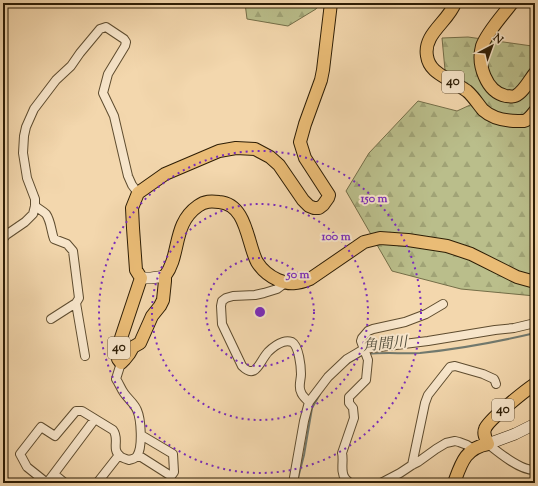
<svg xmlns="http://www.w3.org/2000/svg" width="538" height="486" font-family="'Sorts Mill Goudy','Noto Serif JP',serif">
<defs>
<pattern id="forest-firs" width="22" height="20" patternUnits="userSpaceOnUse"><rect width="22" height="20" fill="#babe8b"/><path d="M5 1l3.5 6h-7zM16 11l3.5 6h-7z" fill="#a0a376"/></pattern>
</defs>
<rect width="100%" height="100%" fill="#f3d7ad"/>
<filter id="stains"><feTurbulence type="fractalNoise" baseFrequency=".005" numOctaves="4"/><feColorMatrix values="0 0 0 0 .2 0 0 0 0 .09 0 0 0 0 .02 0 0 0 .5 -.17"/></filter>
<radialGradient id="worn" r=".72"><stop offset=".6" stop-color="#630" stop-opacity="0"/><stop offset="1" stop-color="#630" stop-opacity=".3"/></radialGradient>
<path fill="url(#forest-firs)" stroke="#746e48" d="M245 3H320L316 9 288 26 247 19Z
M468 37 532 46 535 44V296L461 289 392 271 346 191 369 153 418 101 457 111 481 100 445 70 442 38Z"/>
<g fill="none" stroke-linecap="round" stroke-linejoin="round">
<path stroke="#71796e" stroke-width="2" d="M368 354C385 352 403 354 420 353 459 349 497 342 535 333
M347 364 364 354
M298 478 304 455 312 408 320 394"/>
<g stroke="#5e4c2f" stroke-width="10">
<path id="street" d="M35 206C39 209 43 211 46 214 51 221 51 231 54 239L67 244 73 251 79 298 76 303 85 356
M3 239 6 235 25 222 33 214 35 206V199L27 178 23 153 24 136 26 127 34 109 56 80 71 66 80 53 100 29 106 27 124 39 126 42 125 46 108 74 103 93 114 116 128 176 132 185 138 193
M285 283 277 289 264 293 255 295 233 296 226 298 222 301 221 306 222 324 242 366C256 380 259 362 268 352 272 348 277 344 283 342 286 341 289 341 292 342 299 346 301 367 301 374 301 380 298 387 301 392 302 396 306 399 309 402
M51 319 76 303
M488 444C499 453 521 471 535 470
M138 455 171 476 174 472 173 454 141 435
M412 465 425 403 428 395 450 367 455 366 483 374 494 379 495 381 496 384
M54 474 65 483
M47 483 27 467 20 454 41 427 55 436 76 411H82L113 430C120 439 111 449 120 456 122 458 126 459 129 460 132 459 135 459 137 456 143 447 141 419 137 410 134 403 128 399 124 393 121 389 119 383 116 379L121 363
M47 483 95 419
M97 483 119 455
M293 483 304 421 309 402 328 377 347 359 364 349 428 341 495 330 514 328 535 323
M350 483C348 481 346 480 345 478 340 472 344 460 342 453L354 418 353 408 349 403V397L366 380 368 360 361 341 362 338 368 331 373 329 405 322 426 314 443 304
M381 483 400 473 412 465 418 462 436 449 446 443 455 441 459 442 467 445 473 449"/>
</g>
<g stroke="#2d1d05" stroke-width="12">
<path id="secondary" d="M141 278H151L165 276
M488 444 515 434 535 424"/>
</g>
<g stroke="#2d1d05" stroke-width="14">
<path id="primary" d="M331 3 323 70 321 80 305 124 300 142 305 158 329 195 328 198 323 205 319 208H314L309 206 303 200 279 165 270 157 255 149 236 148 219 151 165 174 138 193 132 208 133 228 136 270 141 278 120 341 118 351V359L121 363 125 359 129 354 133 347 140 343 152 316 160 306 163 300 165 281V276C181 255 172 224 198 206 205 201 211 201 219 202 247 204 247 243 257 262 262 270 269 276 278 280 289 285 298 284 310 279L364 242 380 238 408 240 447 246 471 254 517 277 535 282
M455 3C448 22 423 34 427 56 429 70 441 75 451 81 457 84 462 88 467 91 473 96 478 104 483 110 493 119 505 121 518 121 518 121 523 121 524 121 528 120 532 115 535 111
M512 3C503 15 487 32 482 46 477 64 486 92 506 96 509 96 513 97 515 96 523 93 530 79 535 73
M454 483C461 464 465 448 488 444 486 439 483 434 485 429 488 420 526 390 535 384"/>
</g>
<use href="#street" stroke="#f7e5ca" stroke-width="8"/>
<use href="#secondary" stroke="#f7e5ca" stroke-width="11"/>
<use href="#primary" stroke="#eabc76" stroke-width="12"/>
</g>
<g fill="none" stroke="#7b2cbf" stroke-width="2" stroke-dasharray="2 4">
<circle cx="260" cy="312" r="54"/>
<circle cx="260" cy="312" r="108"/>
<circle cx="260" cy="312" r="161"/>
</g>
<g text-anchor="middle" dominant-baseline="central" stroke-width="4" stroke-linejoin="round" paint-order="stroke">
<g fill="#f7e5ca" stroke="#6a5940" stroke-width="1">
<rect x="442" y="71" width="22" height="22" rx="3"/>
<rect x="108" y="337" width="22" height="22" rx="3"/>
<rect x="492" y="399" width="22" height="22" rx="3"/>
</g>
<g font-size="13" font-weight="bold" fill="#2d1d05">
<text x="453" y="82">40</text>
<text x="119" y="348">40</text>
<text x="503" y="410">40</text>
</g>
<g font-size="15" font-style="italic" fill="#4f4b3a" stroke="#f7e5ca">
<text transform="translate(385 345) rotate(-5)">角間川</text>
</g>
</g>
<circle cx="260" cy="312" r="6" fill="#7b2cbf" stroke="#f7e5ca" stroke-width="2"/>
<g font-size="12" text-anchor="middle" font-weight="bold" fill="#7b2cbf" stroke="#f7e5ca" stroke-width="4" stroke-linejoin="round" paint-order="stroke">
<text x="374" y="202">150 m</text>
<text x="336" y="240">100 m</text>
<text x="298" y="278">50 m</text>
</g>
<rect width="538" height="486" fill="none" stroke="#f3d7ad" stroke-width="16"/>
<rect x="4" y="4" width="530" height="478" fill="none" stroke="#2d1d05" stroke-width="2"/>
<rect x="8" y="8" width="522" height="470" fill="none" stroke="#2d1d05"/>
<g transform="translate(492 46) rotate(41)" stroke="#f7e5ca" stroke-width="3" paint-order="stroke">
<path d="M0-3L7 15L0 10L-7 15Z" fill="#2d1d05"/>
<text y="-6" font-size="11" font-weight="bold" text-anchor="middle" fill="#2d1d05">N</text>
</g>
<rect width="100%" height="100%" filter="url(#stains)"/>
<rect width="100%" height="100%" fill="url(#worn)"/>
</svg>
